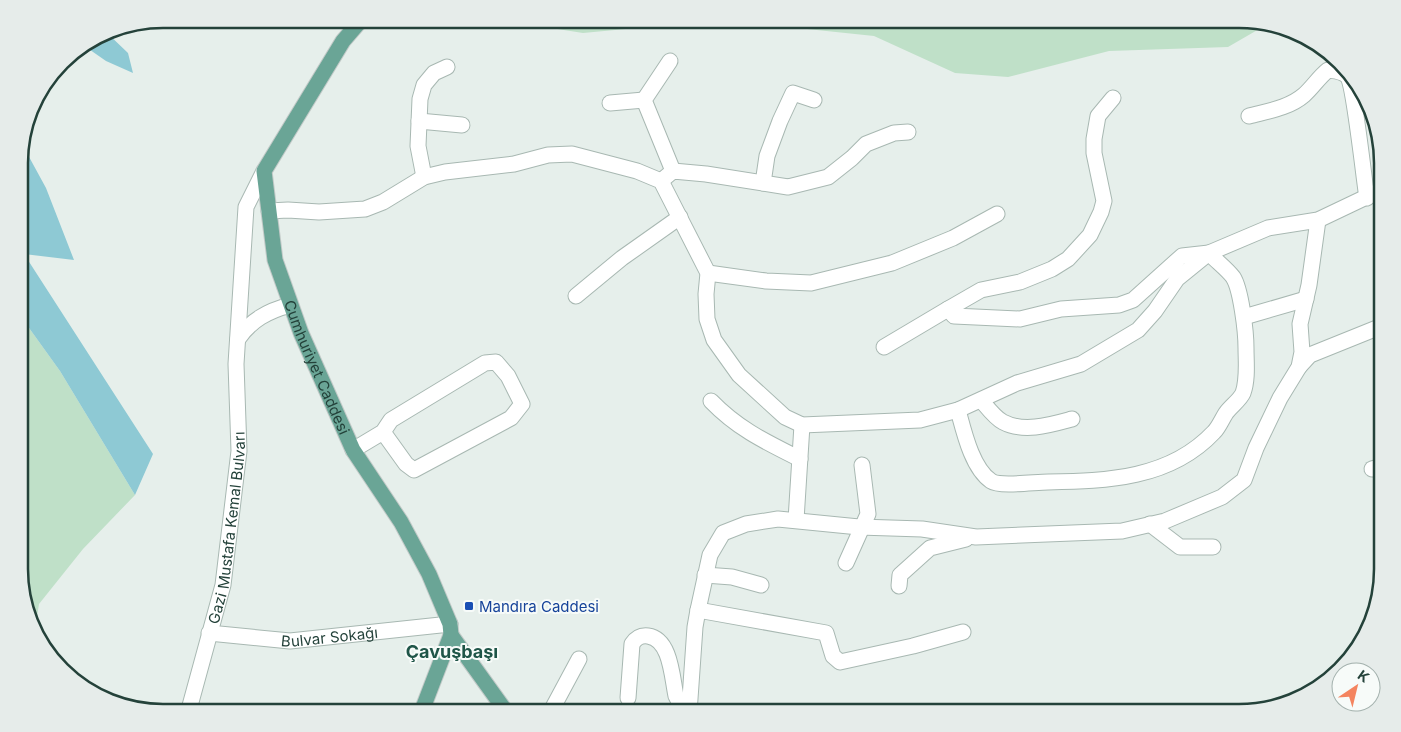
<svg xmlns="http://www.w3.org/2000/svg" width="1401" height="732" font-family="Inter,sans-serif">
<rect width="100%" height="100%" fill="#e6efeb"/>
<path fill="#bfe0c8" d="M507 19H1238L1266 25 1228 47 1109 51 1008 77 955 73 874 36 721 20 583 33 507 21Z
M19 314 60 371 135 495 83 549 39 604 35 629 20 588Z"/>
<path fill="#8ec9d4" d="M105 31 128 53 133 73 106 61 83 45Z
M22 144 46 188 74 260 24 254 153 454 135 495 60 371 19 314V153Z"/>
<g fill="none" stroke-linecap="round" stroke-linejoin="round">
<g stroke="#a8b8b2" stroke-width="17">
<g id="minor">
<path d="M670 61 644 100 673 171"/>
<path d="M610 103 644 100"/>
<path d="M1249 116C1268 111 1289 108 1304 95 1313 87 1319 77 1328 70 1335 71 1342 71 1347 76 1354 84 1364 180 1367 198"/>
<path d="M419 121 462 125"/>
<path d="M424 177 418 146 420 99 424 85 434 73 447 67"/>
<path d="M661 181 673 171 706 174 788 187 828 177 852 158 866 144 894 133 908 132"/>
<path d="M763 183 767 156 780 121 793 93 814 100"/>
<path d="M269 211 288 210 319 212 365 209 383 202 424 177 445 172 514 164 548 155 572 154 637 171 661 181 708 273 706 294 707 319 714 340 739 375 785 417 802 425 920 420 958 410 1017 383 1081 364 1138 330 1155 311 1177 279 1209 253 1268 228 1318 220 1381 190"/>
<path d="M708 273 766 281 811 283 892 263 953 238 997 214"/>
<path d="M576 296 622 258 680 217"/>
<path d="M1244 317 1306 299"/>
<path d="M238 339C251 320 268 311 290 305"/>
<path d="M884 347 948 309"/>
<path d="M1299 367 1310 355 1382 326"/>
<path d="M981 400C987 407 995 418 1003 422 1024 433 1050 425 1072 419"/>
<path d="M711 401C738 429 766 442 800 459"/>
<path d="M958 410C964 432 972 468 991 481 1000 487 1035 482 1048 482 1107 481 1170 479 1214 432 1219 427 1222 419 1226 413 1231 406 1240 400 1243 393 1248 379 1246 362 1246 348 1246 332 1241 289 1233 277 1226 268 1216 261 1209 253L1182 256 1133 300 1119 305 1061 309 1020 319 954 316 948 309 981 290 1020 282 1052 269 1068 259 1090 235 1101 212 1104 201 1094 153V139L1098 116 1113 98"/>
<path d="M353 450 383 432 391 420 485 363 496 362 508 376 522 404 511 418 414 470 406 464 383 432"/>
<path d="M1372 469 1382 466"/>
<path d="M796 520 802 425"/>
<path d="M1150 524 1180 547H1213"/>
<path d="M846 563 868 514 862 465"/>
<path d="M705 575 732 577 761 585"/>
<path d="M899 586 900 575 930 548 966 539"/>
<path d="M698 610 826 633 833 656 840 662 913 646 963 632"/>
<path id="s1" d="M209 633 290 641 450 624"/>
<path d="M628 698 632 644C636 638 640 635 648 636 671 639 672 678 676 696L679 702 690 711"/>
<path id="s2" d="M188 713 223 585 239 451 236 364 246 207 264 171"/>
<path d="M550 713 579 659"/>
<path d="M689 713 695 627 698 610 710 555 723 533 746 524 778 519 859 527 922 529 976 537 1122 531 1165 521 1222 497 1244 480 1256 448 1280 398 1299 367 1302 352 1300 324 1309 285 1318 220"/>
</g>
</g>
<g stroke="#c2cac8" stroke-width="17">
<g id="major">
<path id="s3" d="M362 19 343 41 264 171 275 260 301 333 353 450 401 522 429 574 450 624 451 635 421 713"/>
<path d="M451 635 507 713"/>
</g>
</g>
<use href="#minor" stroke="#fff" stroke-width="15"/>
<use href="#major" stroke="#6aa596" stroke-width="15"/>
</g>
<rect fill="#1a4fb4" stroke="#f7fbf9" stroke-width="2" x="464" y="601" width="10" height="10" rx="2.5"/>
<g text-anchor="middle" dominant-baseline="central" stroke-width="4" stroke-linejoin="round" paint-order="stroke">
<g font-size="15" fill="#24423a" stroke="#f7fbf9">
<text stroke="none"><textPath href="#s3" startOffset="386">Cumhuriyet Caddesi</textPath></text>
<text stroke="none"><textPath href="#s2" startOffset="190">Gazi Mustafa Kemal Bulvarı</textPath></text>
<text stroke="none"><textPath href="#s1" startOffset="121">Bulvar Sokağı</textPath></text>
</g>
<g font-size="15" fill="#164399" stroke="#f7fbf9" text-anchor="start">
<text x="479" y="606">Mandıra Caddesi</text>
</g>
<g font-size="18" font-weight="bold" fill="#1f5548" stroke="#f7fbf9">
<text x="452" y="651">Çavuşbaşı</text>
</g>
</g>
<path d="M0 0H1401V732H0ZM163 28H1239A135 135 0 0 1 1374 163V569A135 135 0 0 1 1239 704H163A135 135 0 0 1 28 569V163A135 135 0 0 1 163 28Z" fill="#e6ecea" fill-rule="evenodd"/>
<path fill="none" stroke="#24423a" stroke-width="2.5" d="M163 28H1239A135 135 0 0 1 1374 163V569A135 135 0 0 1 1239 704H163A135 135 0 0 1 28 569V163A135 135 0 0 1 163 28Z"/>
<g transform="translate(1356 687) rotate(35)"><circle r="24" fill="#f7fbf9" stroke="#a3b1ad"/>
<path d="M0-4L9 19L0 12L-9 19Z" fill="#f4845f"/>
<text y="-8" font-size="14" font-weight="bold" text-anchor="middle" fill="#24423a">K</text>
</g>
</svg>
